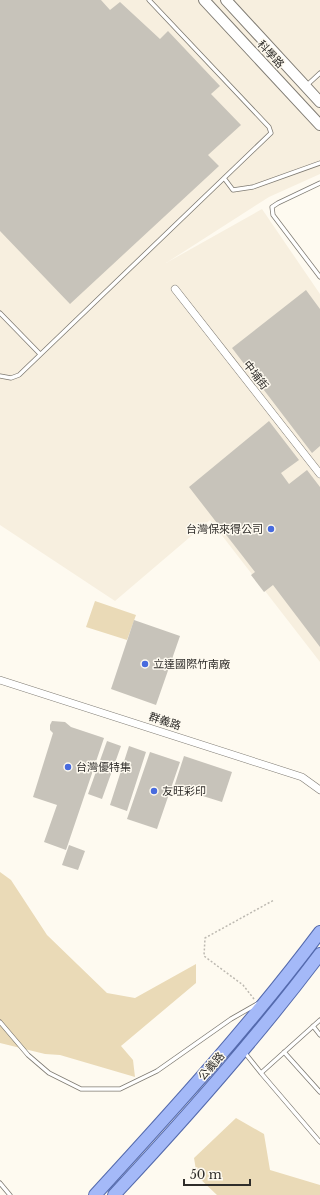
<svg xmlns="http://www.w3.org/2000/svg" width="320" height="1195" font-family="'Libre Baskerville','Noto Sans TC',serif">
<rect width="100%" height="100%" fill="#fefaf0"/>
<path fill="#f7efdf" d="M0 0H320V174L269 197 166 263 262 209 320 294V662L210 520 115 601 0 525Z"/>
<path fill="#eadab7" d="M95 601 136 615 127 640 86 627Z
M0 872 11 880 47 935 107 993 135 998 196 964V983L121 1046 133 1060 135 1077 60 1055 45 1054 0 1043Z
M236 1118 264 1134 270 1170 320 1185V1195H217L197 1176 194 1158Z"/>
<path fill="#c7c3ba" d="M0 0H101L110 10 120 2 160 39 168 31 220 86 211 94 241 125 208 155 219 166 70 304 0 231Z
M306 290 320 309V446L312 453 232 348Z
M269 421 299 460 281 473 289 484 307 470 320 487V647L273 585 264 592 251 575 255 572 189 487Z
M134 620 180 636 156 705 111 689Z
M52 721 65 722 71 727 104 738 66 850 44 842 57 805 33 797 53 733 50 730V725Z
M107 741 121 746 102 799 88 794Z
M129 746 146 752 127 811 110 805Z
M150 752 180 762 157 829 127 819Z
M184 756 232 772 222 802 174 787Z
M69 845 85 851 78 870 62 865Z"/>
<g fill="none" stroke-linecap="round" stroke-linejoin="round">
<g stroke="#7f7b73" stroke-width="5">
<path id="lane" d="M306 86 320 73
M224 178 233 190 253 187 320 163
M320 183 278 203 272 207 273 215 320 277
M0 313 40 354
M0 376 11 378 19 375 271 133 269 127 149 0
M0 1022 28 1055 49 1073 81 1089H120L157 1071 231 1019 259 1003
M313 1026 320 1035
M284 1052 320 1092
M245 1053 261 1073 320 1142
M261 1073 320 1020
M0 1183 10 1195"/>
</g>
<g stroke="#7f7b73" stroke-width="8">
<path id="street" d="M175 289 320 474
M0 680 302 777 320 790"/>
</g>
<g stroke="#7f7b73" stroke-width="12">
<path id="secondary" d="M204 0 320 125
M226 0 320 102"/>
</g>
<g stroke="#546aad" stroke-width="14">
<path id="primary" d="M95 1195C173 1110 251 1024 320 932
M114 1195C186 1118 256 1039 320 954"/>
</g>
<path stroke="#bdb9b1" stroke-width="1.5" stroke-dasharray="2 2" stroke-linecap="butt" d="M254 999 243 985 204 956 205 938 274 900"/>
<use href="#lane" stroke="#fff" stroke-width="3.5"/>
<use href="#street" stroke="#fff" stroke-width="7"/>
<use href="#secondary" stroke="#fff" stroke-width="10"/>
<use href="#primary" stroke="#a4b9f8" stroke-width="12"/>
</g>
<g fill="#486bde" stroke="#fefaf0" stroke-width="1.5">
<circle cx="271" cy="529" r="4"/>
<circle cx="145" cy="664" r="4"/>
<circle cx="68" cy="767" r="4"/>
<circle cx="154" cy="791" r="4"/>
</g>
<g text-anchor="middle" dominant-baseline="central" stroke-width="3" stroke-linejoin="round" paint-order="stroke">
<g font-size="11" fill="#2f2d2a" stroke="#fefaf0">
<text transform="translate(271 54) rotate(47)">科學路</text>
<text transform="translate(256 375) rotate(52)">中埔街</text>
<text transform="translate(165 721) rotate(18)">群義路</text>
<text transform="translate(211 1066) rotate(-49)">公義路</text>
</g>
<g font-size="11" fill="#2f2d2a" stroke="#fefaf0" text-anchor="start">
<text x="263" y="529" text-anchor="end">台灣保來得公司</text>
<text x="153" y="664">立達國際竹南廠</text>
<text x="76" y="767">台灣優特集</text>
<text x="162" y="791">友旺彩印</text>
</g>
</g>
<path d="M184 1179v6h66v-6" fill="none" stroke="#2f2d2a" stroke-width="2"/>
<text x="190" y="1179" font-size="12" fill="#2f2d2a" stroke="#fefaf0" stroke-width="3" paint-order="stroke">50 m</text>
</svg>
